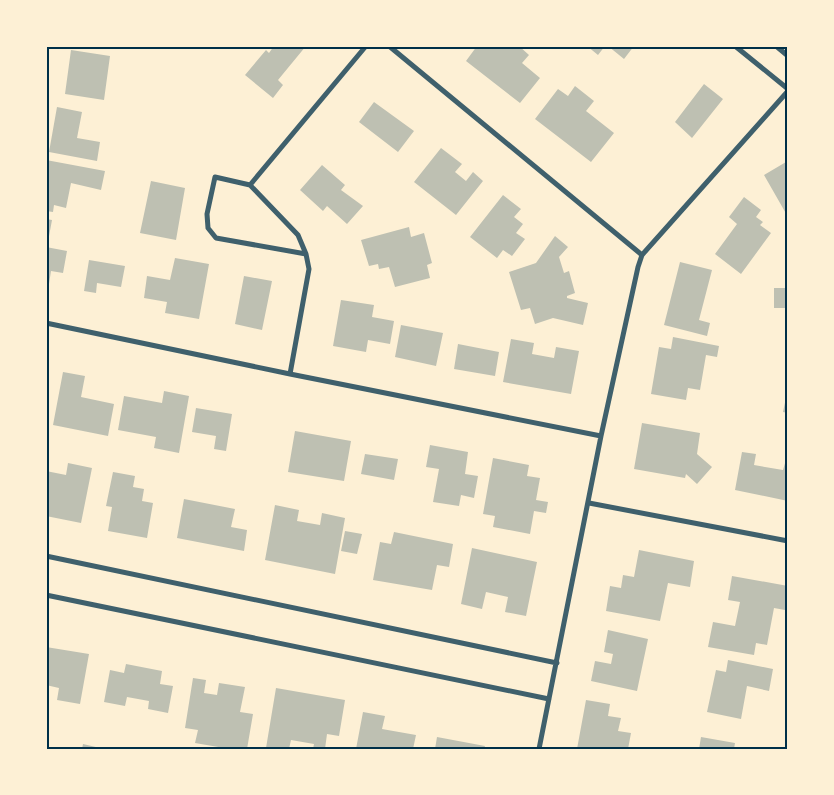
<svg xmlns="http://www.w3.org/2000/svg" width="834" height="795" font-family="'PT Sans Narrow',sans-serif">
<rect width="100%" height="100%" fill="#fdf0d5"/>
<path fill="#bec0b2" d="M274 46H306L278 80 283 85 273 98 245 75 266 50 269 53Z
M477 46H519L529 55 522 63 540 78 520 103 466 61Z
M587 46H605L598 55Z
M608 46H634L624 59Z
M71 50 110 56 104 100 65 94Z
M704 84 723 99 692 138 675 122Z
M575 86 594 101 586 111 614 133 591 162 535 119 558 89 568 96Z
M374 102 414 131 398 152 359 122Z
M57 107 82 112 77 138 100 142 97 161 49 152Z
M441 148 462 164 455 172 466 181 473 172 483 181 456 215 414 182Z
M46 160 105 171 101 190 71 183 66 208 54 205 53 212 46 211Z
M786 162 788 165V217L764 175Z
M322 165 345 185 341 190 363 206 347 224 327 206 323 211 300 190Z
M151 181 185 188 176 240 140 233Z
M503 195 521 209 514 217 523 224 516 233 525 239 512 256 503 250 497 258 470 237Z
M744 197 761 210 756 217 763 222 760 225 771 233 741 274 715 254 737 224 729 217Z
M46 219 52 220 47 247H46Z
M409 227 411 237 424 233 432 263 427 265 430 278 395 287 389 267 379 269 378 264 369 266 361 240Z
M555 236 568 247 559 257 564 273 569 271 575 293 567 296V298L588 303 583 325 553 318 535 324 530 308 521 310 509 272 536 263Z
M46 247 67 251 63 273 51 271 49 284H46Z
M175 258 209 264 199 319 165 313 167 302 144 298 147 276 170 280Z
M89 260 125 266 121 287 97 283 96 293 84 291Z
M680 262 712 270 699 320 710 323 707 336 664 325Z
M244 276 272 281 262 330 235 324Z
M774 288H788V308H774Z
M341 300 374 305 372 317 394 321 390 344 368 340 366 352 333 346Z
M401 325 443 333 436 366 395 357Z
M673 337 719 346 717 357 706 355 700 390 688 388 686 400 651 394 659 347 671 349Z
M511 339 534 343 532 354 554 358 556 347 579 351 571 394 503 382Z
M458 344 499 352 495 376 454 369Z
M63 372 85 376 81 397 114 404 108 436 53 425Z
M164 391 189 396 179 453 154 448 156 437 118 430 124 396 162 403Z
M787 393H788V413L783 412Z
M196 408 232 414 226 451 214 449 216 436 192 432Z
M642 423 700 433 697 454 712 467 697 484 686 474 685 478 634 469Z
M295 431 351 441 344 481 288 472Z
M430 445 468 452 465 474 478 476 474 498 461 495 459 506 433 502 439 469 426 467Z
M742 452 756 454 754 465 783 470 788 453V501L735 490Z
M365 454 398 459 394 480 361 474Z
M493 458 529 465 527 476 540 478 536 500 548 502 546 513 534 511 530 534 493 527 495 516 483 514Z
M68 463 92 468 81 523 46 516V471L66 475Z
M113 472 135 476 133 487 144 489 142 501 153 503 147 538 108 531 112 507 106 506Z
M184 499 235 509 231 527 247 530 244 551 177 538Z
M275 505 299 510 297 521 320 525 322 513 345 518 335 574 265 560Z
M345 531 362 534 357 554 341 551Z
M394 532 453 544 449 567 437 565 432 590 373 580 380 542 391 544Z
M472 548 537 562 526 616 505 612 508 597 486 592 482 609 461 604Z
M639 550 694 561 690 587 668 583 660 621 606 611 610 586 621 588 623 575 634 577Z
M732 576 788 586 785 610 774 608 767 645 756 643 754 655 708 647 713 622 735 626 740 602 728 600Z
M608 630 648 639 637 691 591 681 595 661 611 664 613 654 604 652Z
M46 647 89 654 80 704 57 700 59 688 46 685Z
M728 660 773 669 769 691 747 686 741 719 707 712 716 670 726 672Z
M126 664 162 671 160 684 173 686 168 713 148 709 149 701 127 697 125 706 104 702 110 670 124 673Z
M193 678 206 680 204 693 217 695 219 683 245 687 240 712 253 714 247 749H230L195 743 198 730 185 728Z
M276 688 345 700 339 736 327 734 325 749H313L314 744 291 740 289 749 266 748Z
M586 700 610 704 608 716 621 718 618 731 631 733 628 749H577Z
M363 712 385 716 382 729 416 735 413 749H356Z
M437 737 485 746 484 749H435Z
M701 737 735 743 734 749H699Z
M83 744 100 748V749H82Z"/>
<g fill="none" stroke-linecap="round" stroke-linejoin="round">
<path stroke="#3f606c" stroke-width="5" d="M389 46 642 255
M735 46 788 89
M776 46 788 56
M250 185 366 46
M46 323 290 374 601 436
M290 374 309 269 306 254 298 235 250 185 215 177 207 214 208 228 216 238 306 254
M589 503 788 541
M46 556 557 663
M46 595 549 699
M539 749 601 436 638 267 642 255 788 91"/>
</g>
<rect width="834" height="795" fill="none" stroke="#fdf0d5" stroke-width="95"/>
<rect x="48" y="48" width="738" height="700" fill="none" stroke="#003049" stroke-width="2"/>
</svg>
